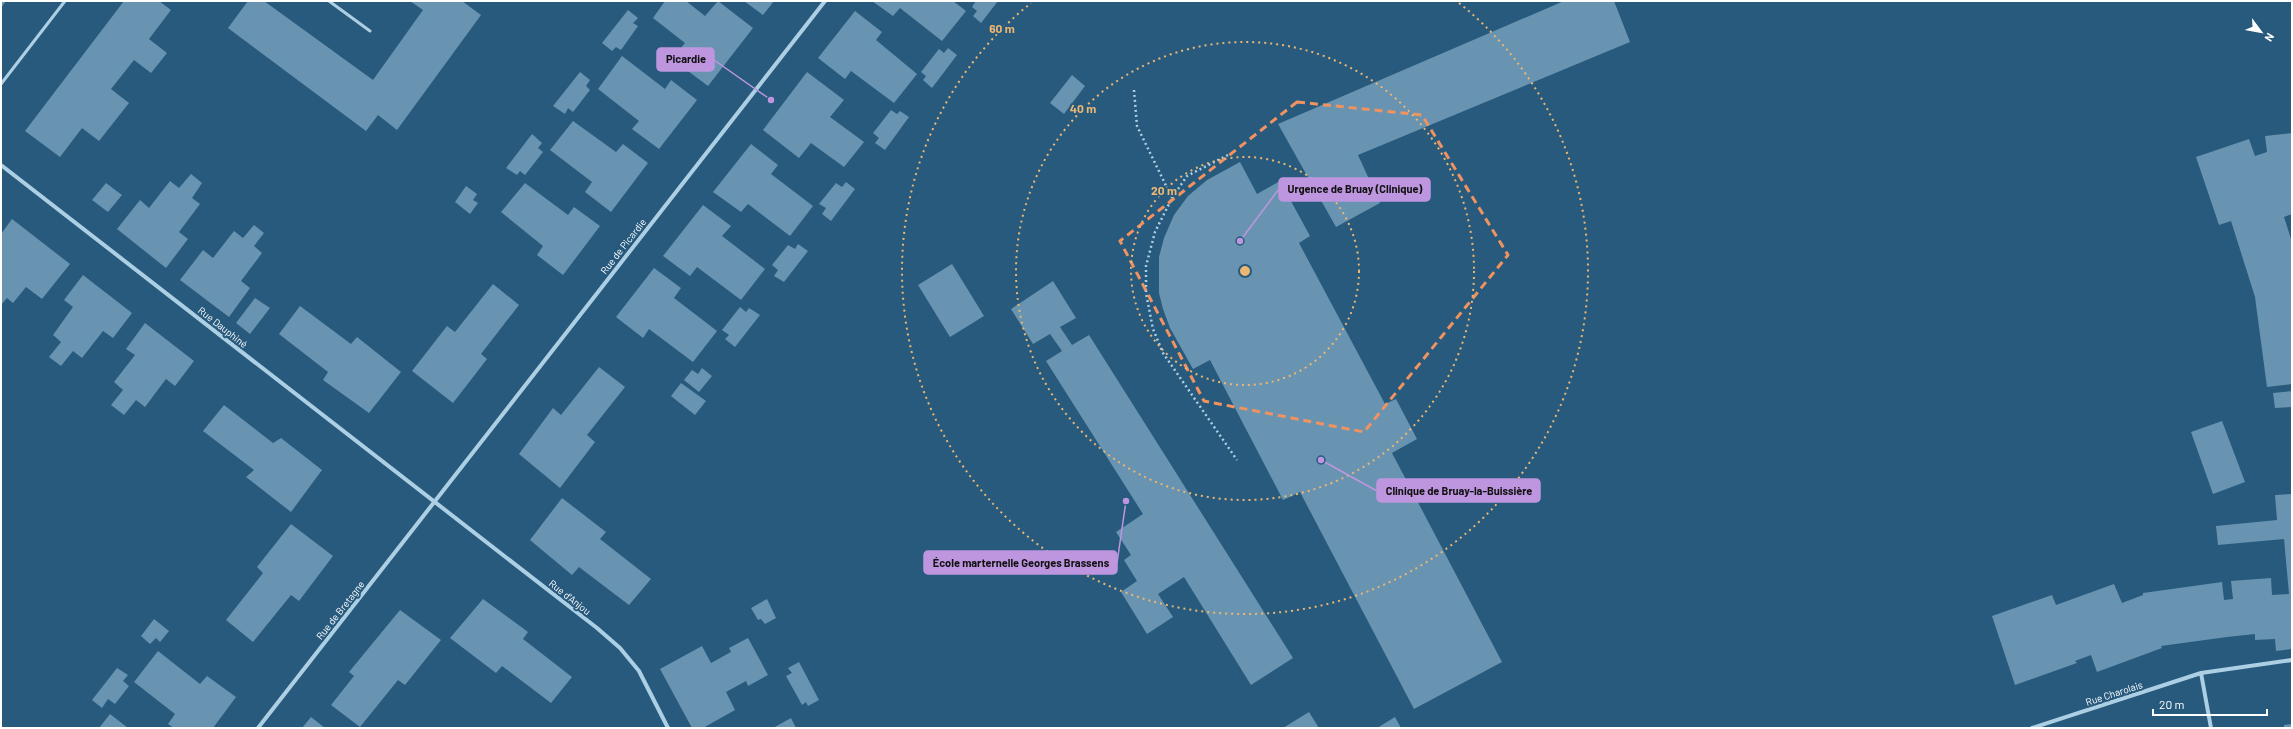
<svg xmlns="http://www.w3.org/2000/svg" width="2293" height="729" font-family="Barlow,sans-serif">
<rect width="100%" height="100%" fill="#275a7d"/>
<path fill="#6894b1" d="M1 1H6L1 8Z
M124 1H159L171 10 149 39 167 53 151 73 134 60 111 89 129 103 99 141 82 128 60 157 25 131Z
M248 1H264L373 80 423 10 410 1H462L481 15 397 130 378 115 366 131 228 28Z
M665 1H686L705 16 718 1 753 28 708 86 672 59 685 43 653 18Z
M744 1H774L763 15Z
M872 1H953L966 11 942 41 900 8 893 16Z
M976 1H998L981 23 973 16 977 11 972 7Z
M1564 1H1614L1630 42 1358 155 1380 203 1336 227 1278 124Z
M628 10 638 18 633 23 638 26 621 50 616 47 612 51 602 43Z
M855 11 882 32 876 40 917 74 894 103 851 71 845 79 818 58Z
M948 48 957 55 932 88 923 80 926 76 921 72 939 49 944 53Z
M622 56 665 89 671 80 697 100 659 149 632 129 639 121 598 89Z
M580 72 590 80 586 86 590 90 573 112 568 108 565 114 553 106Z
M807 72 844 100 830 117 864 142 844 167 811 143 799 158 763 130Z
M1072 75 1085 86 1064 114 1050 103Z
M891 110 897 114 900 111 909 117 885 150 875 143 879 138 873 133Z
M573 121 616 152 623 144 648 163 611 212 585 192 592 182 550 150Z
M2292 133V214L2284 217 2292 242V384L2267 387 2255 297 2231 221 2219 225 2196 157 2249 139 2255 156 2267 152 2265 136Z
M532 134 542 143 538 148 543 152 525 175 520 171 517 175 506 168Z
M751 144 778 165 771 174 813 206 790 236 748 204 741 212 713 192Z
M1240 162 1257 194 1280 181 1310 236 1299 243 1385 404 1396 399 1417 439 1392 453 1502 662 1414 709 1300 492 1283 500 1210 360 1193 369 1170 328 1163 309 1159 293V257L1164 238 1174 215 1188 196 1207 180Z
M191 174 202 183 192 198 200 204 179 232 188 239 166 268 117 229 140 200 149 208 170 181 179 188Z
M846 182 855 189 831 221 822 214 826 208 819 204 836 183 842 187Z
M106 183 122 195 108 212 92 200Z
M525 183 568 215 574 207 600 226 563 275 537 255 543 246 501 212Z
M466 186 477 194 473 200 478 203 470 214 455 202Z
M703 205 731 226 722 236 765 269 741 300 697 267 690 276 663 256Z
M12 219 70 264 42 299 26 287 13 303 7 298 1 305V234Z
M254 225 264 233 254 246 262 253 241 281 250 288 229 317 180 280 203 250 213 258 234 231 243 238Z
M798 244 808 251 784 282 774 276 778 270 772 265 788 245 795 249Z
M952 264 984 316 950 337 918 285Z
M654 268 681 288 674 298 717 331 693 362 649 329 643 338 616 317Z
M83 275 132 313 113 338 103 331 82 358 73 351 61 366 49 357 61 342 53 335 73 307 64 300Z
M1053 281 1076 318 1060 327 1072 345 1089 335 1293 658 1251 685 1184 577 1158 594 1173 617 1147 634 1121 592 1137 581 1124 560 1131 555 1116 532 1143 514 1046 361 1062 351 1050 334 1033 344 1011 309Z
M493 284 519 305 481 354 487 359 453 403 412 371 447 326 455 332Z
M255 298 270 308 250 334 236 323Z
M300 306 351 344 357 337 401 372 369 413 323 380 328 372 279 334Z
M740 307 746 312 749 308 760 315 735 347 725 339 729 335 722 330Z
M145 323 194 361 175 386 166 379 145 407 136 400 124 415 111 405 123 390 114 382 135 355 126 349Z
M599 367 625 387 587 435 595 442 560 488 519 454 553 408 561 415Z
M702 368 712 376 699 392 684 380 692 370 698 374Z
M681 383 706 401 695 415 671 396Z
M2292 391V407L2275 408 2273 393Z
M224 405 273 443 281 438 322 470 291 512 246 477 254 470 203 431Z
M2222 421 2245 482 2213 494 2191 432Z
M2292 494V649L2276 651 2275 639 2255 640V634L2227 637 2161 646 2162 648 2097 672 2091 655 2075 661 2077 663 2015 685 1992 616 2052 595 2056 605 2114 584 2122 603 2143 595V593L2222 582 2224 600 2233 599 2231 581 2271 578 2272 595 2289 594 2284 539 2218 545 2216 526 2277 520 2275 495Z
M562 498 606 532 600 539 651 579 629 605 579 567 572 575 530 540Z
M291 524 333 556 299 601 291 595 253 642 226 620 263 573 257 567Z
M483 599 528 632 523 639 572 677 551 703 502 666 496 673 450 638Z
M767 599 776 618 765 624 761 619 758 620 751 608Z
M400 610 441 640 405 685 398 680 360 727 331 705 354 676 349 672Z
M154 619 169 631 160 642 156 638 150 644 141 636Z
M748 638 768 675 748 686 746 681 726 692 735 710 703 728H692L660 669 702 646 711 663 731 652 729 648Z
M158 651 200 684 207 676 236 697 213 728H174L168 724 175 714 134 682Z
M799 662 819 700 808 706 806 702 802 705 786 676 792 673 788 668Z
M117 668 128 675 123 681 129 686 115 704 108 699 102 708 92 700Z
M1309 712 1319 728H1283Z
M110 714 128 728H99Z
M311 717 325 728H302Z
M1395 717 1401 728H1377Z
M791 718 796 728H773Z
M2292 724V728H2284V725Z"/>
<g fill="none" stroke-linecap="round" stroke-linejoin="round">
<path stroke="#adcfe4" stroke-width="2.5" stroke-dasharray="2 3" stroke-linecap="butt" d="M1134 90 1137 126 1172 198
M1228 155 1187 176 1172 198 1155 232 1146 266V293L1153 329 1163 353 1237 460"/>
<path stroke="#adcfe4" stroke-width="3" d="M329 1 370 31
M1 84 65 1"/>
<path stroke="#adcfe4" stroke-width="4" d="M1 165 597 628 620 648 639 671 668 728
M258 728 825 1
M2032 728 2201 673
M2211 728 2201 673 2292 660"/>
</g>
<path fill="none" stroke="#f09361" stroke-width="3" stroke-dasharray="8 5" stroke-linejoin="round" d="M1297 102 1422 115 1508 255 1364 432 1204 401 1120 241Z"/>
<g fill="none" stroke="#ecb673" stroke-width="2" stroke-dasharray="2 4">
<circle cx="1245" cy="271" r="114"/>
<circle cx="1245" cy="271" r="229"/>
<path d="M1459 3A343 343 0 1 1 1031 3"/>
</g>
<g text-anchor="middle" dominant-baseline="central" stroke-width="4" stroke-linejoin="round" paint-order="stroke">
<g font-size="10" fill="#fff" stroke="#275a7d">
<text transform="translate(623 246) rotate(-52)">Rue de Picardie</text>
<text transform="translate(223 327) rotate(38)">Rue Dauphiné</text>
<text transform="translate(570 597) rotate(38)">Rue d'Anjou</text>
<text transform="translate(340 610) rotate(-52)">Rue de Bretagne</text>
<text transform="translate(2114 693) rotate(-18)">Rue Charolais</text>
</g>
</g>
<circle cx="1245" cy="271" r="6" fill="#ecb673" stroke="#275a7d" stroke-width="2"/>
<g font-size="12" text-anchor="middle" font-weight="bold" fill="#ecb673" stroke="#275a7d" stroke-width="4" stroke-linejoin="round" paint-order="stroke">
<text x="1002" y="33">60 m</text>
<text x="1083" y="113">40 m</text>
<text x="1164" y="195">20 m</text>
</g>
<path fill="none" stroke="#bd96df" stroke-width="1.5" d="M771 100L714 60M1240 241L1279 189M1321 460L1377 491M1126 501L1117 563"/>
<g fill="#bd96df" stroke="#275a7d" stroke-width="1.5">
<circle cx="771" cy="100" r="4"/>
<circle cx="1240" cy="241" r="4"/>
<circle cx="1321" cy="460" r="4"/>
<circle cx="1126" cy="501" r="4"/>
</g>
<g fill="#bd96df" stroke="#bd96df" stroke-width="1.5">
<rect x="657" y="48" width="57" height="23" rx="4"/>
<rect x="1279" y="178" width="151" height="23" rx="4"/>
<rect x="1377" y="479" width="163" height="23" rx="4"/>
<rect x="924" y="551" width="193" height="23" rx="4"/>
</g>
<g font-size="11" text-anchor="middle" font-weight="bold" fill="#111">
<text x="686" y="63">Picardie</text>
<text x="1355" y="193">Urgence de Bruay (Clinique)</text>
<text x="1459" y="495">Clinique de Bruay-la-Buissière</text>
<text x="1021" y="567">École marternelle Georges Brassens</text>
</g>
<rect width="2293" height="729" fill="none" stroke="#ffffff" stroke-width="4"/>
<g transform="translate(2261 32) rotate(122)" stroke="#275a7d" stroke-width="3" paint-order="stroke">
<path d="M0-3L7 15L0 10L-7 15Z" fill="#ffffff"/>
<text y="-6" font-size="11" font-weight="bold" text-anchor="middle" fill="#ffffff">N</text>
</g>
<path d="M2153 709v6h114v-6" fill="none" stroke="#ffffff" stroke-width="2"/>
<text x="2159" y="709" font-size="12" fill="#ffffff" stroke="#275a7d" stroke-width="3" paint-order="stroke">20 m</text>
</svg>
